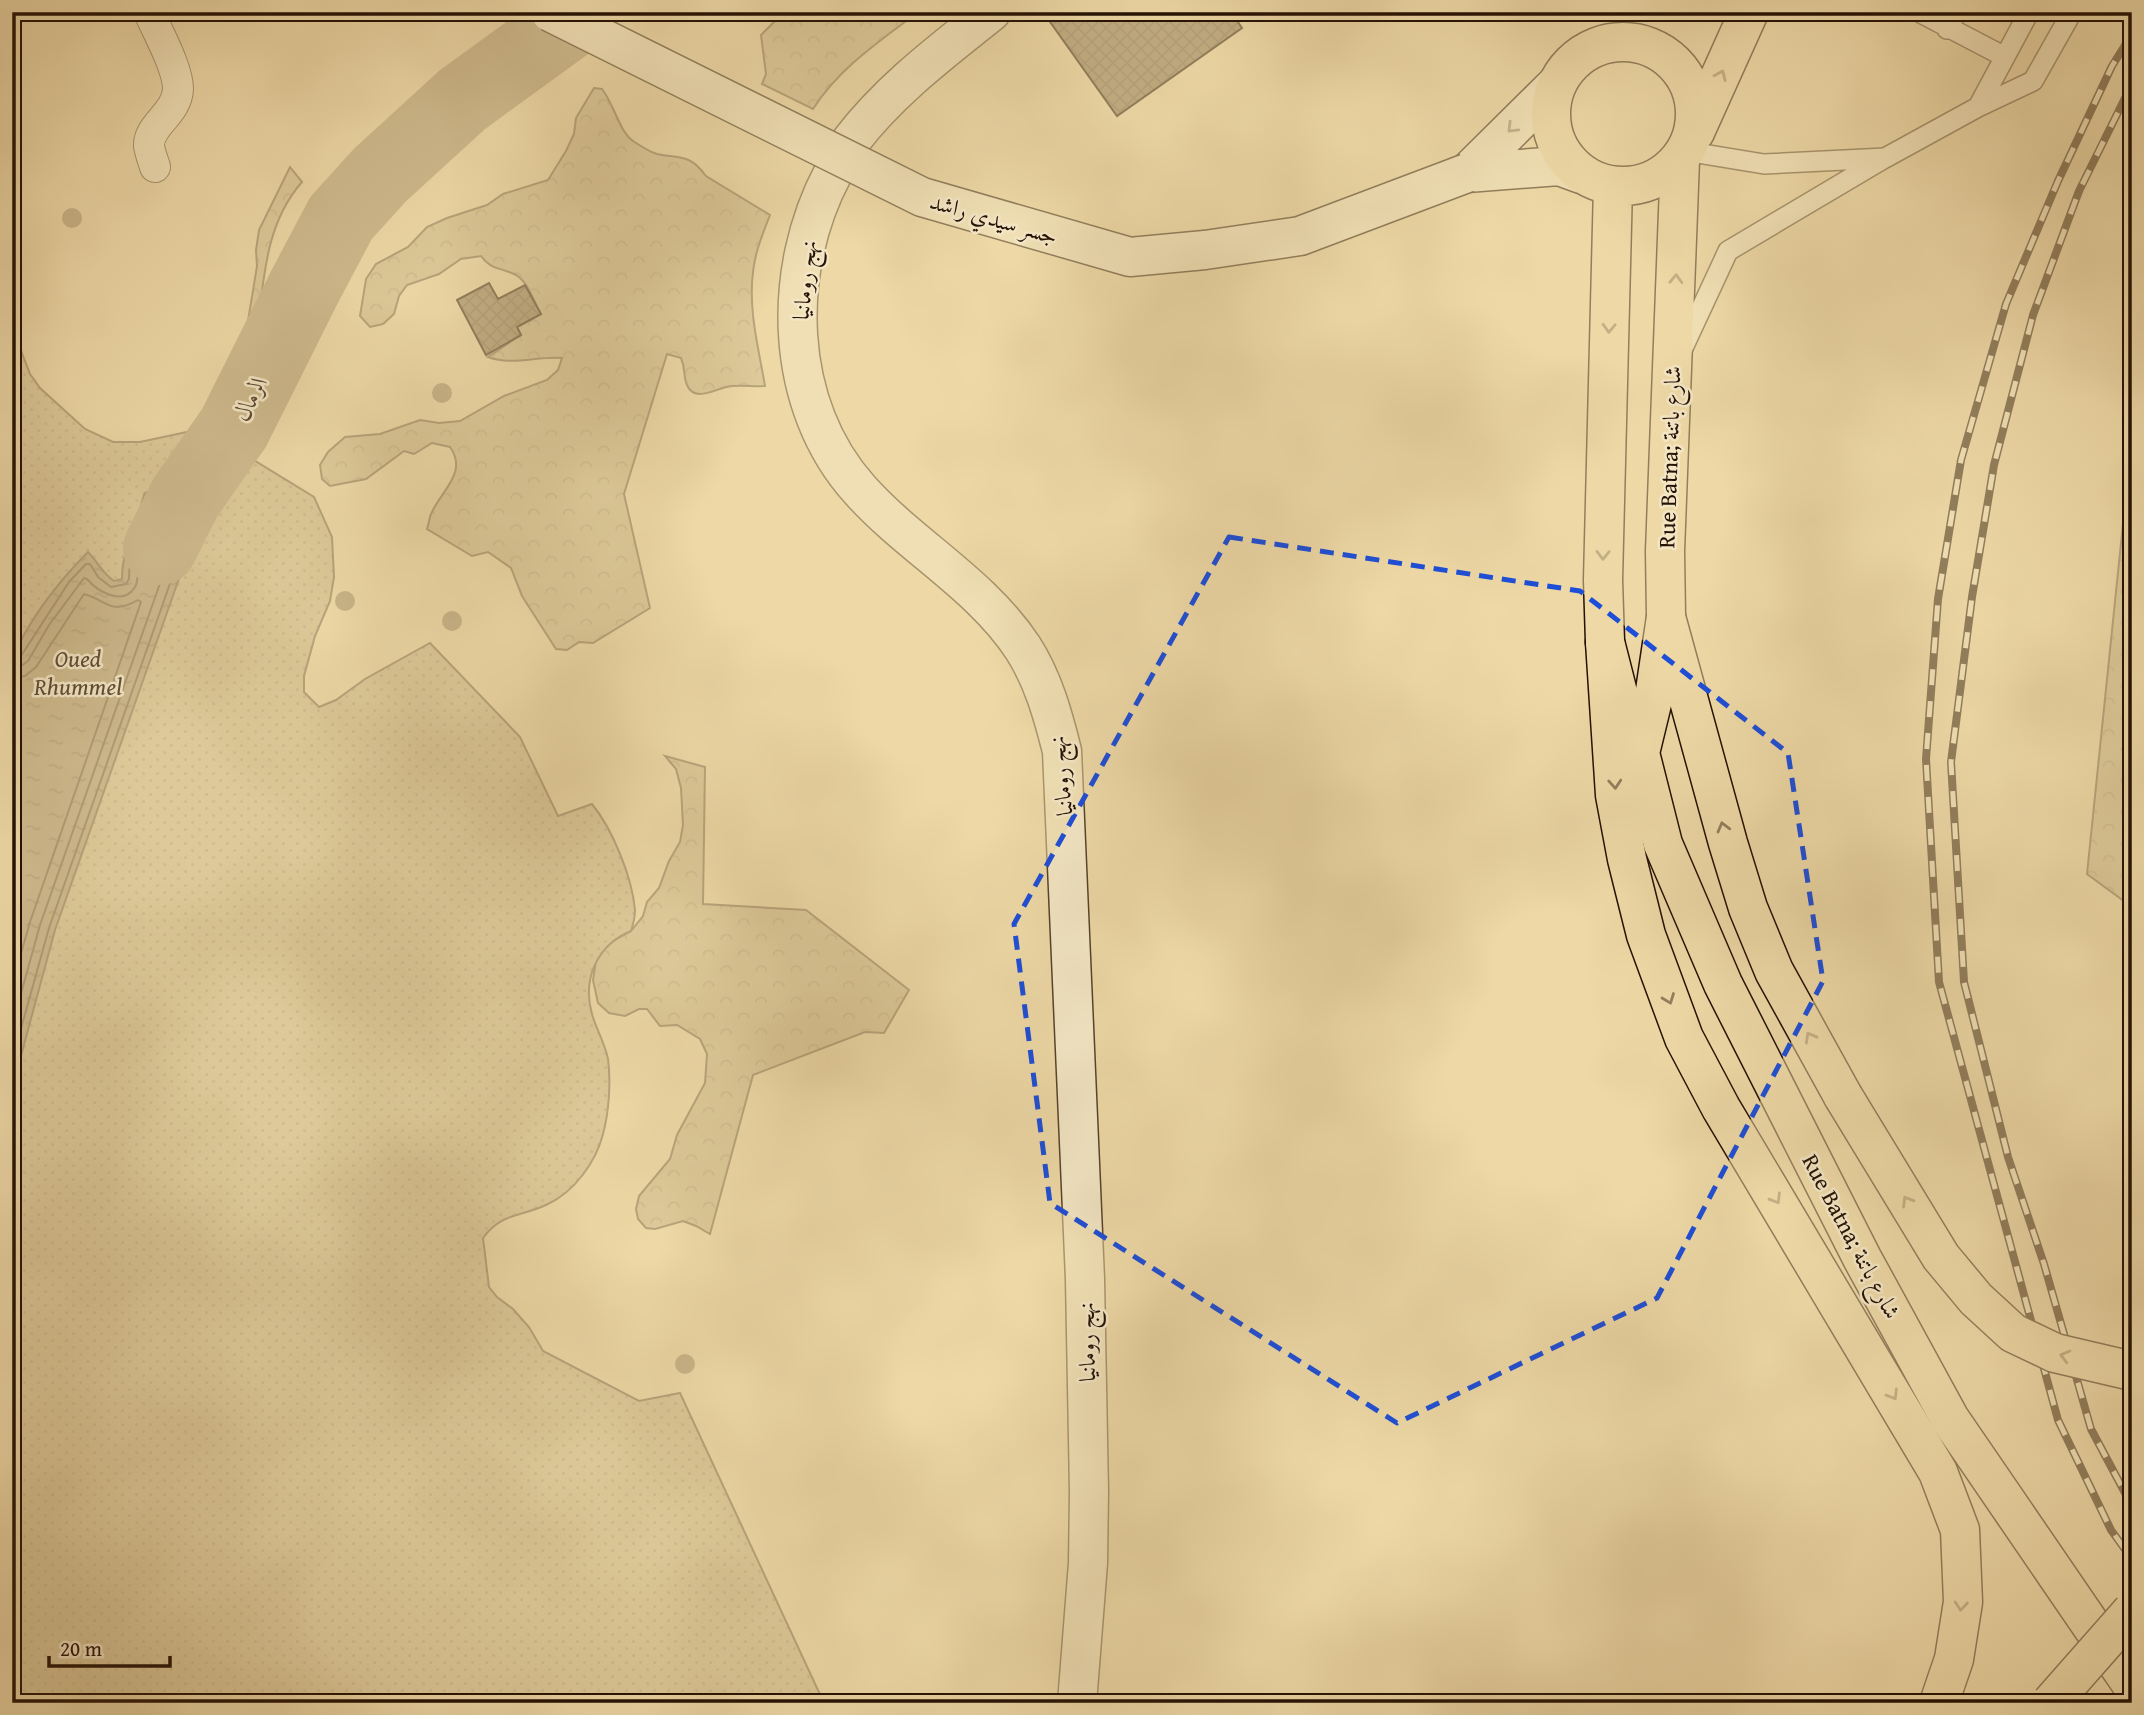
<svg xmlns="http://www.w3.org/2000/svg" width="2144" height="1715" font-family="'Gentium Book Plus',Amiri,serif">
<defs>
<pattern id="forest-crowns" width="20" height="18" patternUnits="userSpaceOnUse" patternTransform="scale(1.75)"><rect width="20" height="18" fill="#cbb68a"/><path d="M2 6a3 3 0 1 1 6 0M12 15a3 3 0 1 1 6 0" fill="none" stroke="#ae9b75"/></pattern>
<pattern id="park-dots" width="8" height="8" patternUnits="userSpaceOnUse" patternTransform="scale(1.75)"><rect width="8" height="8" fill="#cbb68a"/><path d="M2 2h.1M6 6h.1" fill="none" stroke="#ae9b75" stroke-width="1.8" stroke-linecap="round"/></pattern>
<pattern id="water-ripples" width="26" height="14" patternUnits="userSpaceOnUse" patternTransform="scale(1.75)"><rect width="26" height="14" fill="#a9946f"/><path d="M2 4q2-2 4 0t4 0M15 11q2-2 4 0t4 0" fill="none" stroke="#897759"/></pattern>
<pattern id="building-cross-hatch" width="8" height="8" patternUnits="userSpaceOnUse" patternTransform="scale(1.75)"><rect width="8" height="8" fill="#8d7858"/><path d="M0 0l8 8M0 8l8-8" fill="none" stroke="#736147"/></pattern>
</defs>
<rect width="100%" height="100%" fill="#edd8a6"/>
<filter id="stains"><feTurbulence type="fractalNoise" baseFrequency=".00286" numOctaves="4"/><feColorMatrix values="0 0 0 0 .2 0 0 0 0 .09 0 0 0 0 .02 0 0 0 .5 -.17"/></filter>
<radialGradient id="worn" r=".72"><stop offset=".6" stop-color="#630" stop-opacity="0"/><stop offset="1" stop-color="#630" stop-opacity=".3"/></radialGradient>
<path fill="url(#forest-crowns)" stroke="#786447" stroke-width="2" d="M784 12H918C880 41 839 68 813 109L762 84 766 74 761 35Z
M594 88 602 89C614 104 619 131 633 141 639 145 650 152 657 154 680 159 689 153 706 176L770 215C763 233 755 252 753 272 748 310 759 350 765 386 753 387 738 384 726 387 714 390 694 402 687 385 683 376 686 370 681 358L667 354 624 494 650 608 593 643 579 642 567 650 556 649 522 596 511 568 488 552 472 556 427 529C429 524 429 517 432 512 442 490 468 472 450 447L432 443 414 454 404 451 366 479 330 486 322 479 320 465 328 452 345 437 380 434 420 420 439 423 460 421 504 396 547 380 558 370 562 358C537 356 512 366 488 357L521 335 517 327 541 314C534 302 528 282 516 275 501 267 492 271 481 256L461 259 439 274 407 285 399 296 394 314 383 324 370 327 360 316 366 279 376 264 408 247 427 227 447 218 487 205 503 194 548 180 566 151 574 134 576 118Z
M290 167 302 182C265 224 264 279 257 332L248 321 257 266 256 250 259 230Z
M2132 436V907L2087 874Z
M665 756 705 767 703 904 806 910 909 990 884 1033 865 1032 753 1075 710 1234 696 1226 683 1221 655 1229 646 1228 638 1219 636 1209 639 1196 670 1159 677 1135 705 1083 707 1054 700 1039 677 1025 660 1026 647 1009H639L625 1016 609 1013 598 1003 593 980 596 961 606 945 631 931 643 916 647 902 659 888 669 861 680 842 683 825 681 788 676 769Z"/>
<path fill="url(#park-dots)" stroke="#786447" stroke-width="2" d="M12 327 30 374 40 388 85 429 113 442H140L196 430 208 432 314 497 332 537 334 577 330 601 315 636 304 676V692L319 707 336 700 365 679 430 643 520 737 558 816 592 804C613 830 632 877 635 910 635 917 633 925 631 931 597 945 582 979 592 1014 596 1029 605 1043 608 1059 611 1082 609 1112 603 1134 596 1162 574 1192 548 1204 522 1217 502 1212 483 1238L489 1287 497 1297 513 1309 529 1327 543 1351 639 1401 680 1393 824 1703H12Z"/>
<path fill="url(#water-ripples)" stroke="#746044" stroke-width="2" d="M197 454 226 468 205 491 200 519 55 930 12 1089V658C30 619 58 582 88 552 98 562 102 573 114 581L122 579C122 554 129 548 136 526 140 515 140 504 145 493 173 481 179 479 197 454Z"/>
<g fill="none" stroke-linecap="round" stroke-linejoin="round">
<path stroke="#66523a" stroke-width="2" d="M12 659 21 656 69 582 86 564H90L98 577 111 587 126 584 129 579 130 557 144 526 147 506 150 499C177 486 179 488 199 464L212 469V473L199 489 193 518 49 928 12 1061
M12 668 21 666 28 661 49 625 84 578 87 579C97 591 123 607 135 587 140 579 136 568 138 559 141 549 149 539 152 528 154 521 154 513 156 506L183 494 187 495 184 515 40 925 12 1026
M12 678 25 676 36 667 84 594C107 600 110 616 138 600L141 602 30 922 12 985"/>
<path stroke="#a9946f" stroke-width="74" d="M160 548 185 498 234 428 304 288 341 218 380 175 462 100 583 12"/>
</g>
<path fill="url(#building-cross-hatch)" stroke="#241104" stroke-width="2" d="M1043 12H1231L1242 28 1117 116Z
M489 283 498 299 525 285 541 314 517 327 521 335 486 355 457 300Z"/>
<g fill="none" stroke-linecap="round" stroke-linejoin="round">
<g stroke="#56432c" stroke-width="22">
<path id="service" d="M1919 12 2005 57
M1947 29 1957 12
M1978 107 2033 81 2072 12
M1685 151 1764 164 1885 158 1978 107 2029 12
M1682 350 1728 251 1883 159"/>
</g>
<g stroke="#56432c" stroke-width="32">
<path id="pedestrian" d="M149 12C158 33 178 68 178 89 177 114 148 125 149 146 150 153 153 160 155 167"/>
</g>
<g stroke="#56432c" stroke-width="41">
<path id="tertiary" d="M991 12C941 52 890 90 851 141 844 150 839 162 833 173 781 270 783 405 860 490 910 546 981 584 1023 648 1043 679 1053 715 1062 751L1085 1279 1089 1492 1088 1563 1077 1703"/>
</g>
<g stroke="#241104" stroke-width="41">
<path id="secondary" d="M1467 173 1557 84
M1467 173 1559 166 1581 174"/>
</g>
<g stroke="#241104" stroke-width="41">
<path id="primary" d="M1551 114a72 72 0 1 1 144 0a72 72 0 1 1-144 0Z
M1695 132 1749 12
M1613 186 1603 580 1605 642 1620 701 1640 753 1663 844 1723 984 1862 1258 1950 1419 2132 1685
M1640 753 1655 691 1666 617 1665 551 1680 160"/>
</g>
<g stroke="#241104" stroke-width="41">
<path id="trunk" d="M1666 617 1728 843 1748 908 1774 971 1843 1096
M1605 642 1615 795 1627 859 1646 935 1684 1038 1721 1108 1938 1472 1960 1530 1963 1602 1954 1659 1939 1703"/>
</g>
<use href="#service" stroke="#f3e6c5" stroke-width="19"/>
<use href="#pedestrian" stroke="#f3e6c5" stroke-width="30"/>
<use href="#tertiary" stroke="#f3e6c5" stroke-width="38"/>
<use href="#secondary" stroke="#f3e6c5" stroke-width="38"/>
<use href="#primary" stroke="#edd8a6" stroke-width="38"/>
<use href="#trunk" stroke="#edd8a6" stroke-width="38"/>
<g stroke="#241104" stroke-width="8">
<path id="rail" d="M2132 34 2112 66 2058 181 2006 304 1961 460 1938 599 1926 759 1939 982 2058 1420 2111 1530 2132 1559
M2132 84 2079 191 2033 315 1994 465 1972 597 1951 762 1964 982 2008 1157 2044 1264 2091 1429 2132 1506"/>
</g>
<use href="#rail" stroke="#f3e6c5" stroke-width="5" stroke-dasharray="16" stroke-linecap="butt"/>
<g stroke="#241104" stroke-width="41" stroke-linecap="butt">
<path id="secondary-bridge" d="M550 12 922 197 1130 257 1205 250 1300 236 1467 173"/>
</g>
<g stroke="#241104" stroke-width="41" stroke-linecap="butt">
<path id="trunk-bridge" d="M1843 1096 1941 1257 1976 1299 2013 1333 2055 1353 2132 1371
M2051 1703 2132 1611"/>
</g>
<use href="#secondary-bridge" stroke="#f3e6c5" stroke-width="38"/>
<use href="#trunk-bridge" stroke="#edd8a6" stroke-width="38"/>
</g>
<g fill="#9e8a67">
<circle cx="72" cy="218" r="10"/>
<circle cx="442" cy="393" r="10"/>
<circle cx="345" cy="601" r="10"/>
<circle cx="452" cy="621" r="10"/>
<circle cx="685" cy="1364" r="10"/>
</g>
<defs><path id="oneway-chevron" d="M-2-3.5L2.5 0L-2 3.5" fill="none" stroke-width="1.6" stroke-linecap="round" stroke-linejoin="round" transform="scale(1.75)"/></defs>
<g stroke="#937e5d">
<use href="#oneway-chevron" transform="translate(1721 75) rotate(-66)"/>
<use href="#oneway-chevron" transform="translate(1676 279) rotate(-88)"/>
<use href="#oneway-chevron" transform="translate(1609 328) rotate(92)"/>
<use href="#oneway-chevron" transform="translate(1603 555) rotate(91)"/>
<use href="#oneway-chevron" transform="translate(1615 784) rotate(86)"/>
<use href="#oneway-chevron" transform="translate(1723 827) rotate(-105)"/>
<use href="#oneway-chevron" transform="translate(1669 999) rotate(69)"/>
<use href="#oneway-chevron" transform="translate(1810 1037) rotate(-119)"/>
<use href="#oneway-chevron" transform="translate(1776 1199) rotate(59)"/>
<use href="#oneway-chevron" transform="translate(1907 1201) rotate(-121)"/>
<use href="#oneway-chevron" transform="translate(2065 1356) rotate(-165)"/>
<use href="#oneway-chevron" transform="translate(1893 1395) rotate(59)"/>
<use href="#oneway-chevron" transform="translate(1961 1606) rotate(95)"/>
</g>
<use stroke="#96866e" href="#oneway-chevron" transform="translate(1512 128) rotate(135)"/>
<path d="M0 0H2144V1715H0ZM1229 537 1580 591 1788 753 1823 981 1657 1298 1397 1423 1050 1203 1014 924Z" fill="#edd8a6" fill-opacity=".55" fill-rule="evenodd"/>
<path fill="none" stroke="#1d4ed8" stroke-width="5" stroke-dasharray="14 9" stroke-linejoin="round" d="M1229 537 1580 591 1788 753 1823 981 1657 1298 1397 1423 1050 1203 1014 924Z"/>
<g text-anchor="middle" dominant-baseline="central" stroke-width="5" stroke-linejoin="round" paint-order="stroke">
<g font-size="23" fill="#241104" stroke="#f3e6c5">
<text transform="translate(994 218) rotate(16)">جسر سيدي راشد</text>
<text transform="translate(804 280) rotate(-84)">نهج رومانيا</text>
<text transform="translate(1669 457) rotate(-88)">Rue Batna; شارع باتنة</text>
<text transform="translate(1060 776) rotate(-96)">نهج رومانيا</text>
<text transform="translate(1852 1236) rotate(62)">Rue Batna; شارع باتنة</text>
<text transform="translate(1086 1342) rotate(-91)">نهج رومانيا</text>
</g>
<g font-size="24" font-style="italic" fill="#604c34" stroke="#f3e6c5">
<text transform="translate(250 398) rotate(-63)">الرمال</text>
<text x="78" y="658">Oued<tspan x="78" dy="28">Rhummel</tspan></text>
</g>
</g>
<rect width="2144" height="1715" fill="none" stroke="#edd8a6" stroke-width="42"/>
<rect x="14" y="14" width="2116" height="1687" fill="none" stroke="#241104" stroke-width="3.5"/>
<rect x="21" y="21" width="2102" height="1673" fill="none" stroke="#241104" stroke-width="2"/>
<path d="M49 1656v10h121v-10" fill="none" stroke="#241104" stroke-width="3.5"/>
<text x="60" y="1656" font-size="21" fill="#241104" stroke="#f3e6c5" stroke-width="5" paint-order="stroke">20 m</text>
<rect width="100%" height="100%" filter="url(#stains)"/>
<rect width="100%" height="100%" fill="url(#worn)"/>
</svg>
